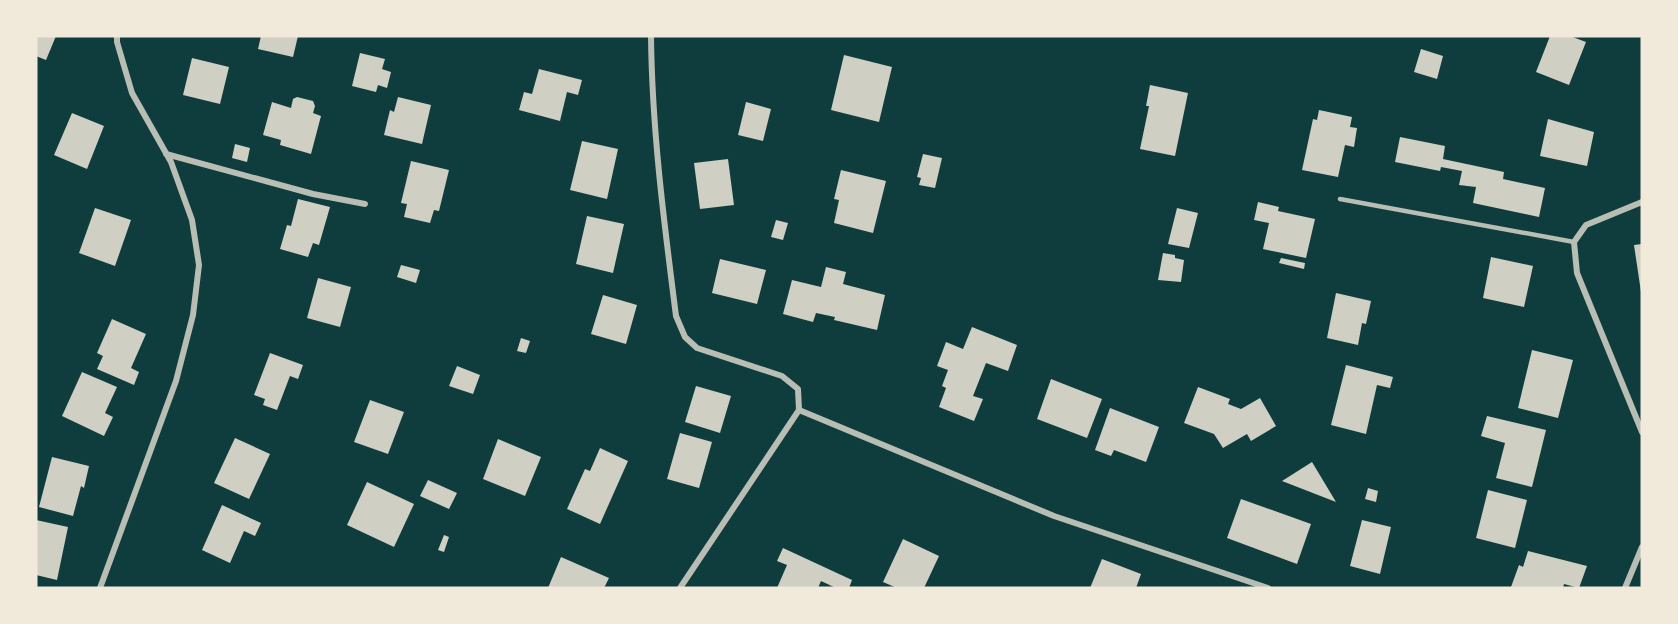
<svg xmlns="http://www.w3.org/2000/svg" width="1678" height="624" font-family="Lora,serif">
<rect width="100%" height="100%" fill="#0f3d3e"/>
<path fill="#cfcfc3" d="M36 36H56L46 60 36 56Z
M261 36H298L293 57 258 49Z
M1550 36H1570L1586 42 1569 85 1536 72Z
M1421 49 1443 56 1437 79 1414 72Z
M360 53 385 59 382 69 391 72 387 88 378 85 376 92 352 86Z
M844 55 892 67 879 122 831 110Z
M192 58 229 67 220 104 183 95Z
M539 69 582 80 578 95 567 92 560 121 519 110 524 92 532 94Z
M1150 85 1188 93 1175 156 1140 149 1149 106H1146Z
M297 97 313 101 315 106 313 113 321 116 311 154 280 145 281 140 263 135 272 102 291 108 293 99Z
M398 97 431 105 422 144 384 135 390 110 394 112Z
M746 102 771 109 763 141 738 135Z
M1319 110 1352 117 1350 127 1357 128 1354 147 1345 145 1338 177 1302 170 1313 119 1317 120Z
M72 113 104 126 87 169 54 155Z
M1548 119 1594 132 1587 166 1540 156Z
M1400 137 1445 146 1443 159 1504 172 1503 179 1545 188 1539 217 1473 203 1476 187 1459 185 1462 171 1441 167 1440 171 1395 162Z
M582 141 618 149 607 199 570 190Z
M235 144 250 148 247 162 232 158Z
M923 154 942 158 935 188 919 185 921 178 917 177Z
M728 159 734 205 700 209 694 163Z
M411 161 449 170 439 211 434 210 430 223 404 217 407 204 401 203Z
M841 170 886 181 873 233 834 223 839 200 834 199Z
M298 199 330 207 319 245 313 243 308 257 280 249 287 225 291 226Z
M1258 202 1279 207 1278 211 1315 219 1306 258 1263 249 1269 223 1254 220Z
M95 208 131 220 115 266 79 253Z
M1177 208 1198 213 1189 248 1168 244Z
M587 216 624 224 613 273 576 264Z
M776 220 788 223 783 240 771 237Z
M1642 244V292H1641L1634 245Z
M1163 253 1175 255V258L1184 260 1181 282 1158 280Z
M1491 257 1533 266 1524 307 1483 298Z
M1281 258 1305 263 1304 269 1279 263Z
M720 259 766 270 757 304 712 293Z
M401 265 420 270 416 283 397 277Z
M826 267 846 272 843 284 885 295 877 330 834 320 835 317 816 313 813 322 783 314 792 280 821 287Z
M318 278 351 287 340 327 307 318Z
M1336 293 1371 301 1366 324 1362 323 1358 345 1327 338Z
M603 295 637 305 626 344 591 334Z
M112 319 146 334 131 368 139 372 134 385 97 369 103 356 97 353Z
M972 327 1017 345 1008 371 986 363 973 396 983 399 974 421 939 407 946 388 942 386 948 370 937 366 946 342 963 349Z
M521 338 530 341 526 353 517 351Z
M1532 350 1573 360 1558 418 1518 408Z
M270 353 303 365 298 379 290 376 277 410 263 405 265 399 254 395Z
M1346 365 1393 377 1390 388 1377 385 1366 434 1331 425Z
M457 366 480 375 473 394 449 386Z
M82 372 117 387 105 413 113 417 104 436 62 416Z
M1051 379 1102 399 1087 438 1037 419Z
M696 386 731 396 720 433 685 422Z
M1198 387 1230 399 1228 404 1241 409 1260 398 1276 426 1251 441 1247 434 1223 448 1214 434 1184 423Z
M370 400 404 412 388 454 354 442Z
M1110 408 1159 427 1146 462 1114 450 1111 456 1095 450Z
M1487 416 1546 430 1532 487 1496 478 1505 443 1481 436Z
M680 433 712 442 699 488 667 479Z
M235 438 270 454 249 499 214 483Z
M498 439 541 457 525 496 483 479Z
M600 448 628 461 600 524 567 509 585 469 590 471Z
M52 457 89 466 84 488 81 486 73 516 39 507Z
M1312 462 1336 502 1282 481Z
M428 480 457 493 449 509 420 496Z
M367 482 414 504 394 547 347 525Z
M1368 488 1378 491 1376 502 1365 499Z
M1488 490 1527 500 1515 548 1476 538Z
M1241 499 1311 524 1297 564 1227 538Z
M222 505 261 523 255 536 244 531 230 563 202 550Z
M36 520 68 527 57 580 36 575Z
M1362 520 1391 527 1380 574 1350 566Z
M444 535 449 537 444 552 438 550Z
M903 539 939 556 924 588H897L883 582Z
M783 548 852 580 849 588H836L821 581 818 588H777L787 565 777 561Z
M1528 551 1587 566 1579 588 1564 584 1563 588 1511 587 1519 565 1523 567Z
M561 557 609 578 604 588H548Z
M1102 559 1141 574 1136 588H1090Z"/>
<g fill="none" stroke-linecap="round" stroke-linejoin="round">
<path stroke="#b8beb3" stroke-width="4.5" d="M1340 199 1574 242"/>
<path stroke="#b8beb3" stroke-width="6" d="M651 36C652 130 664 222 676 316L685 337 697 348 782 376 798 389 799 410 680 588
M166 154 313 194 365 204
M1642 202 1586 225 1574 242 1577 273 1642 432
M799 410 1054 516 1268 588
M100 588 176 381 193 315 199 265 192 220 171 162 132 93 117 42V36
M1625 588 1642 547"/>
</g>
<rect width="1678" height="624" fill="none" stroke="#f1e9da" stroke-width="75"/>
</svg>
